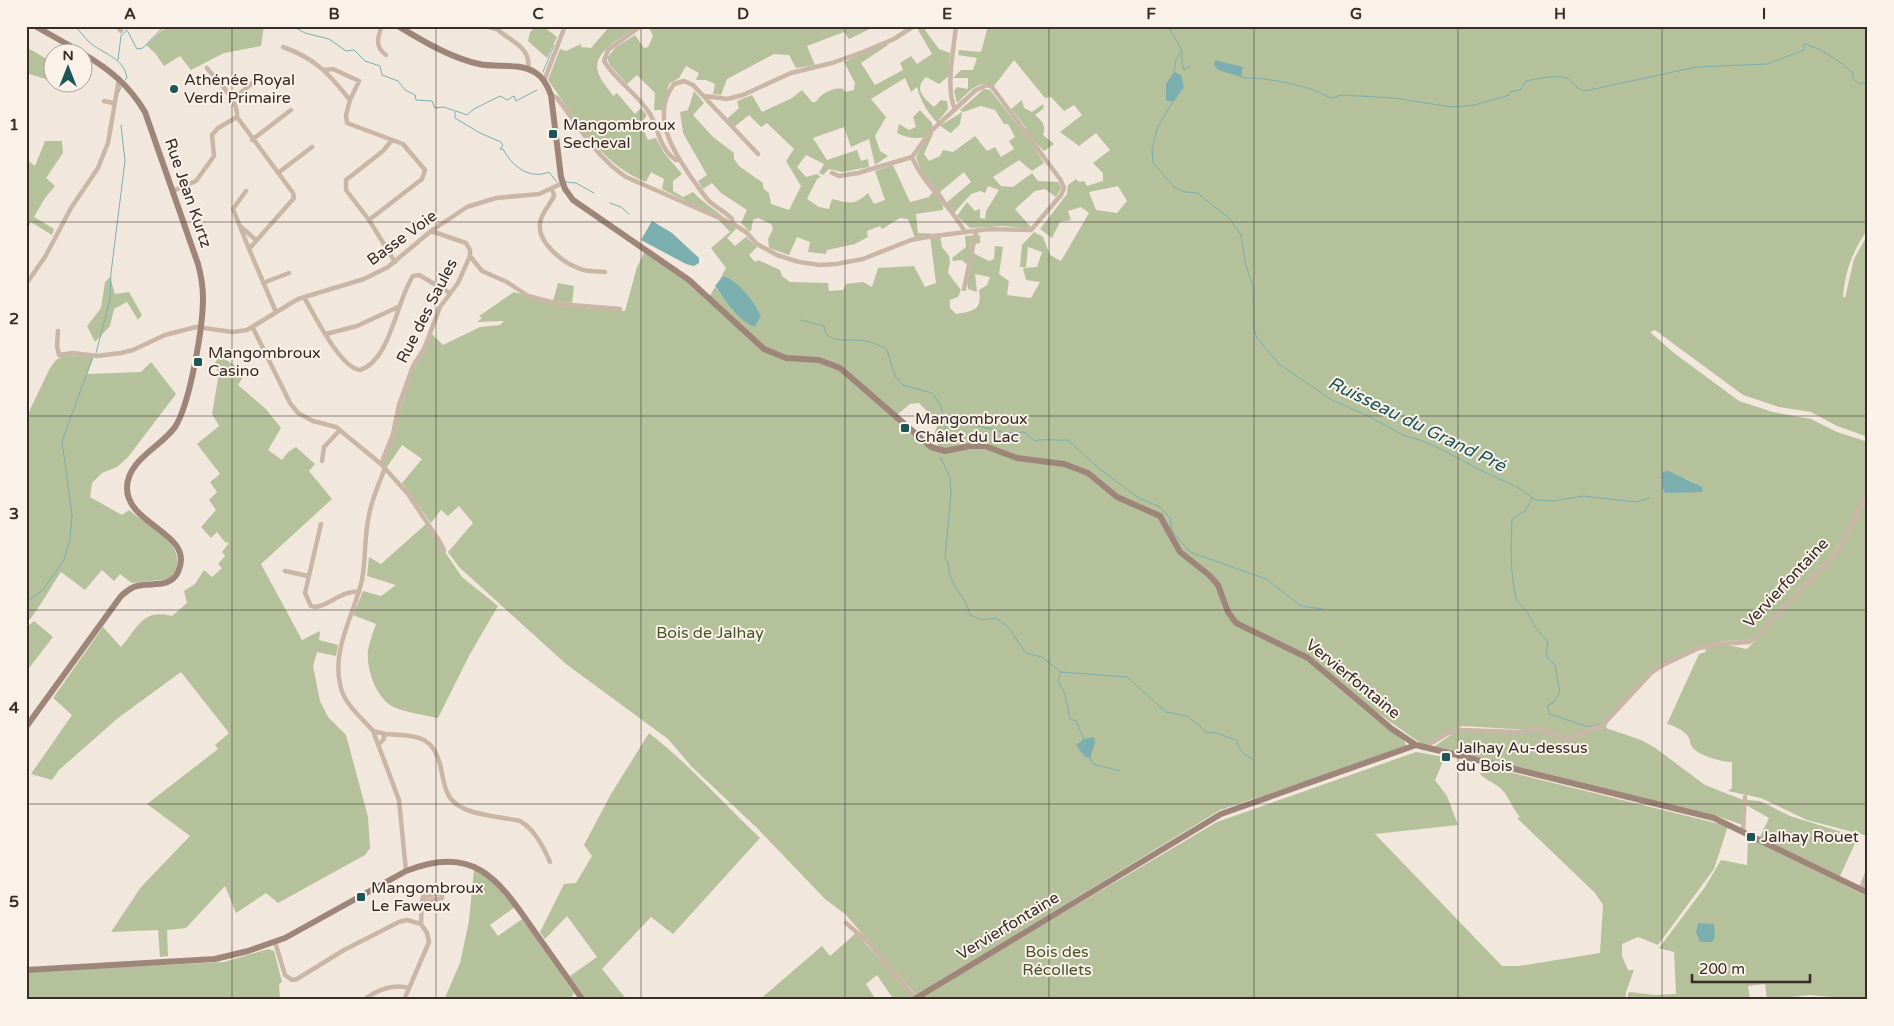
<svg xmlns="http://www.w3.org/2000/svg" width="1894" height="1026" font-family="'Varela Round',sans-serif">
<rect width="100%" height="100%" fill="#f2e7dc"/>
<path fill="#b5c19b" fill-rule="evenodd" d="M175 26H264L261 46 224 53 191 70 180 56 164 66 155 53 146 45 162 30Z
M536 26H543L557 37 547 58 528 41 530 32Z
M610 26H637C624 38 592 50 598 72 600 80 608 88 613 96L617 93 635 114 641 108 647 115 641 124 648 140 656 138 664 153 682 174 673 181V191L683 197 693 192C706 206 724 214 736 229L727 238 735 246 746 237 757 247 749 255 755 262 758 260 780 270 782 276 790 282 828 283 829 291 843 290 846 284 863 282 872 287 878 268 914 266 925 287 936 283 930 236 915 238 908 219 900 218 882 229 880 226 867 231 868 237 855 244 827 250 826 254 808 252 810 242 797 237 789 255 769 248 768 239 773 229 771 224 758 218 753 220 751 231H749L741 223 747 210 721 193 712 183 703 189 698 181 707 175 683 133 680 112 688 110 694 91 704 103 693 115 712 136 734 153V159L739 166 763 183V188L769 193 771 204 789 210 801 186 786 161 794 149 767 123 761 127 749 115 734 127 727 119 739 108 737 101 752 95 762 112 792 98 802 90 812 102H816C821 93 834 87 843 89L845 92 854 90 855 83 844 62 886 43 888 45 861 63 875 85 903 70 900 63 911 56 917 64 932 54 918 30 923 26H930L925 30 939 49 950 53 949 76 939 84 926 77C913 89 924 98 934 107L941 100 947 101 948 109 939 120 943 124 962 112 960 124 951 133C935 125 921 104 917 87L911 92 905 78 871 99 886 117 875 136 880 151 888 156 875 165 869 139 851 147 844 127 813 138 827 160 857 150 861 161 868 159 869 167 842 172 829 169 823 175 819 173 824 164 806 155 797 167 806 177 817 174 821 177 817 179 807 199 819 207 829 209 832 199C850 203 854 206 868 193L874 204 885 200 875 171 893 165 910 202 929 197 935 189 921 171 916 157 927 137C915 139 907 138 897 133L899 124 909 130 916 127 913 117 920 110 932 123 933 134 924 154 929 161 940 156 943 150 953 152 975 136 987 151 995 147 1001 157 1014 149 1009 141 1015 137 1008 124H1004L995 110 981 106 963 112 960 110 984 89 990 90 1023 132 1026 128 1011 109 1022 100 1024 108 1032 112 1043 104 1044 108 1035 115C1043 122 1046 125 1043 135L1054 144 1044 151 1031 138V142L1044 163 1032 171 1019 160 993 177 1001 186 1013 187 1032 173 1038 181 1058 182 1061 188 1056 197 1045 189 1035 191 1015 209 1031 227 1026 228 1003 226 970 228 957 216 967 202 975 211 980 209V218L985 219 986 211 999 190 988 186 985 193 980 191 971 194 954 213 945 204 971 182 964 172 940 192 946 201 944 202 936 192 934 194 943 205V210L916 214 918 233 940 234 942 247 949 256 950 262 948 273 961 290 958 297 950 300V308L956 314C974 311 982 310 979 290L987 285 990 277 975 274 977 292 968 289 966 272 967 265 962 260 953 261 952 258 966 247 965 236 980 235V243L970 245 975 254 989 261 994 259 995 246 1003 247 999 274 1009 281 1007 295 1031 298 1040 282 1026 280 1023 268 1037 267 1042 252 1028 247 1026 267H1020L1022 245 1034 232 1043 237 1050 255 1061 261 1089 213 1081 207 1068 211 1071 220 1060 222 1052 238 1040 229 1067 194 1068 185 1076 179 1079 182 1084 181 1087 186 1103 181V173L1093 163 1110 150 1096 133 1079 146 1060 132 1082 115 1074 105 1064 111 1051 97 1045 98 1014 60 994 86C979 78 968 93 957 103L954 91 957 87 968 89V78H953L961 70H973L977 58 958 55 959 50 981 52 988 26H1868V229C1853 250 1845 271 1843 296L1845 298 1854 259 1868 234V437L1837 426 1811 412 1779 407 1743 395 1655 330 1650 332 1674 353 1739 401 1773 412 1811 419 1837 432 1868 442V488L1849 526 1834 552 1755 636 1748 640 1723 641 1696 648 1656 667 1604 723 1607 724 1606 728 1641 740 1654 747 1705 785 1743 800V825L1714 815 1432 748 1455 732 1532 730 1462 726 1432 745H1423L1324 675 1404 741 1406 745 1403 749 1220 810 916 995 845 914 825 899 756 827 692 767 668 739 566 664 459 567 448 552 473 523 459 506 448 516 441 510 431 523 402 483 422 459 402 445 387 467 383 464 411 375 432 334 443 345 480 327 500 325 504 321 477 322 482 318 479 316 514 292 560 306 625 311 637 267 645 251 709 297 715 287 733 310 755 327 761 316C755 299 737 288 723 276L720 279 726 268 711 248 730 232 714 215 662 189 664 179 651 172 646 182C601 165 575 118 548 80L560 49 566 51 581 44V47L591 48ZM1118 186 1127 201 1117 213 1096 210 1089 192ZM919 403 939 423C933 433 934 437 939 447L930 444 898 414 910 404ZM1684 478 1703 487 1702 491 1665 493 1661 479Z
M648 26H876L849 39 844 32 807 46 815 65 796 68 789 55 774 54 727 79 721 95 713 94 715 84 706 80H696L699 73 686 66 679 78 669 84 662 110H654L655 93 637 75 627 84 610 65 607 58 616 47 635 35 644 48 648 47 653 36Z
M26 47 52 62V81L26 73Z
M45 141H62L63 153 46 178 55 186 45 198 34 217 54 229 52 235 31 222 26 232V159L35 166Z
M110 277 115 294 129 292 142 315 138 320 127 302 114 309 110 326 95 342 87 326 101 308 105 282Z
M558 283 574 286 572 303 553 301Z
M64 355 93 357 87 374 141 372 151 362 176 394 128 457 117 467 102 473 92 483 90 497 122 515 129 510C150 528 195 547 170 579L132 583 120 574 114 581 102 570 85 590 61 572C49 589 40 608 26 624V418L50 368 56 360Z
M219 356 246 372 238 385 266 409 281 428 268 450 282 460 288 452 296 447 315 464 309 471 332 499 261 564 302 640 320 631 319 640 338 645 336 656 317 652 313 666 320 701 328 717 346 735 368 817 370 848 365 855 278 903 266 893 236 913 225 886 186 928 167 930 168 956 160 957 158 930 111 932 141 887 190 836 147 804 218 749 215 745 229 733 181 672 118 718 59 770 52 780 31 774 72 715 53 698 103 627 121 647C138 627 143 608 172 616L187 603 184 591 195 584 204 570 212 577 222 568 218 564 225 556 222 552 229 543 225 542 217 532 211 538 201 527 216 510 209 500 217 492 210 482 220 474 197 444 219 426 212 414 219 373 214 365Z
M1868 496V836L1807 820 1761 798 1728 791 1732 788V762C1722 762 1699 756 1692 747 1690 744 1690 739 1688 736 1683 730 1673 725 1667 724L1699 654 1706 652 1705 649 1722 644 1747 649 1838 552Z
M426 524 462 577 498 606 470 654 438 718C424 715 409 713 396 708 376 700 366 669 368 650 370 641 373 632 376 624L353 615 363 591 381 596 396 585 367 576 369 557 381 564Z
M34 621 53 637 26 672V628Z
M649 733C689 764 723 803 760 838L673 934 651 917 602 969 627 1000H587L570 976 597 957 567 916 545 939 540 932 564 884 576 883 592 856 584 845 611 794Z
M1416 752 1445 757 1435 780 1447 796 1458 825 1375 834 1502 966H1519L1600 953 1603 905 1595 893 1517 818 1520 817C1513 809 1510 800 1504 792 1498 784 1487 781 1480 774L1484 766 1728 826 1714 869 1658 945 1638 937 1622 944V956L1628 970H1634L1626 992 1625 1000H916L1217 822Z
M1747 800 1760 801 1790 816 1858 837 1840 876 1760 837 1769 818 1746 805Z
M1748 837 1868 897V1000L1809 995 1767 1000 1765 984 1748 986 1750 1000H1628V993L1631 992 1655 995 1676 994 1674 952 1659 948 1705 887 1721 860 1747 865Z
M474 869 489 878 515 907 490 925 498 936 522 919 574 993 570 1000H444L460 963 469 921Z
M856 933 904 986 912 998 894 1000 877 975 866 984 876 1000H759L822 946 830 956Z
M268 949 274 951 282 982 279 984 280 1000H26V972L224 962Z"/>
<path fill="#7aaeaf" d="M1215 60 1243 67 1241 77 1218 70 1214 65Z
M1174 72 1181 75 1184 87 1174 101H1166V84Z
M652 221 672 233 699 258V263L694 266 686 264 641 240Z
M723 276C737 280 756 303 761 316L755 327C737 320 726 301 715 286Z
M1668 471 1703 487 1702 492 1665 493 1662 487V472Z
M1094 737 1095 743 1090 758 1085 757 1076 745 1084 739Z
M1698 923 1714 924 1715 937 1712 942H1700L1696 932Z"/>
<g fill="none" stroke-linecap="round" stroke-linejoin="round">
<path stroke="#7aaeaf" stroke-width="1" d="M74 26C80 30 83 36 88 41 102 54 124 57 127 78L125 80
M292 26 305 33 329 39 346 51 354 50 365 61 380 66 382 75 398 81 405 90 415 95 416 100 432 101 435 108 444 107 455 111V118L480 133 501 142 503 145 500 149H503C512 166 529 180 549 172L557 182
M1168 26 1182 50 1176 60 1174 72
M1182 51V62L1184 70 1190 66
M118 60 121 36 127 30 137 49 143 48 164 26
M543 72 554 45
M1240 76 1244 78C1263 77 1314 86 1330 98L1342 95 1394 98 1452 107 1475 105 1509 95 1510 92 1520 90 1526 81C1537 79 1557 74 1566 78 1573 80 1574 89 1585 91L1696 67 1767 64 1804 50V44C1822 48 1839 61 1853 73L1852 77 1858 83H1868
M119 92 122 84
M1174 99 1157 129 1152 150 1153 163 1174 187 1185 192 1197 193 1229 218 1241 235 1246 266 1253 286 1254 329 1257 338 1279 364 1332 400 1368 416 1403 435 1420 440 1441 449 1478 469 1519 488 1536 500 1553 501 1583 496 1636 502 1649 498
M456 111 467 115 474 109 500 96 507 100 514 96 516 101 537 90
M566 182 576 183 594 193
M610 203 621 207 629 214
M801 320 824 326C825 346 853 338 865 341 874 343 880 345 887 350L895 376 903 385 932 393 941 406 946 429 939 438 942 445
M96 353 110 299 111 273 125 161 121 125
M944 423 955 420 1006 433 1024 432 1035 441C1046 438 1057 441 1068 440L1096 466 1137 497 1160 507 1170 518 1172 531 1190 552 1266 579 1301 606 1323 609
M941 458 950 478 951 493 945 558C950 564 948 571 951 578 956 591 967 600 970 615L983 620 996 618 1008 627 1026 653 1042 657 1061 672 1058 681 1065 694 1070 719 1076 721 1084 740
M1533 497 1525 511 1512 519C1511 545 1510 573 1516 598 1519 606 1526 609 1530 617 1536 630 1538 631 1548 642L1546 656 1555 665 1560 692 1554 702 1547 706 1550 714 1588 727 1600 724
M26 602 43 590 64 560 70 539 72 515 62 441 93 357
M1061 672 1127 677 1166 712 1186 716 1197 723 1205 732 1217 733 1236 740 1242 752 1253 760
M1090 758 1093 764 1120 771"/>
<path stroke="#cab6a7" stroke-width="4.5" d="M117 26 121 31
M382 26C377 38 375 47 386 55
M485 26 496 29
M494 26C507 41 532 45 528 69
M641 26 608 50 604 61C616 81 638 94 650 114 659 129 659 149 676 160L679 159
M283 47C315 58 329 74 350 100L346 115 347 123 403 144 425 170 422 179 369 220
M207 68C217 81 239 100 237 117
M324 70 333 69 359 81 350 100
M544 81 565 26
M551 95 557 98C579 126 595 156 626 177L733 224 746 232 757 244 777 255 799 262 820 265 836 264 863 259 911 240 927 237 989 229 1031 230 1061 195 1064 188 1060 179 992 87 987 85 976 90 930 132 912 157 858 173 839 176 832 173
M705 96 727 99 743 95 791 73 832 63 863 52 894 39 914 26
M232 100 256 80
M104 101 113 103
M955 109C945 90 954 48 956 26
M252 140 291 110
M392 140 383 151 346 180V190L369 220 395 262
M912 157C924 186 950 204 965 232
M278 173 312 147
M552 188 554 196C550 205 541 213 540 223 537 242 562 262 578 268 586 272 596 271 605 272
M173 191 196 181 214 156 212 135 218 128 237 117 293 193 294 198 249 249 276 312
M246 191 233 209 249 249
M733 224 732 219C726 212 717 208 710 202 703 195 697 185 691 177 673 150 650 116 674 84L684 81 693 85 758 154
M240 226 256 240
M470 256 482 271 507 282 528 296 559 304 620 309
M263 283 289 273
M26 284 45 257 71 208 98 168 108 143 119 79
M964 289 976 232
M304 297C314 314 340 368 360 370 391 360 396 301 413 276L419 275 450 293
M253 328 290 403 298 413 313 421 336 427 381 464 408 494 440 542 444 550
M58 331 57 346 59 355 73 353 97 356 121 353 133 350 165 335 196 327 233 332 247 330 298 299 364 279 388 267 431 231 467 207 496 198 539 194 563 183
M326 334 357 326 398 307
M322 461 324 447 340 430
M381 464 393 434 399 405 413 366 424 349 440 307 458 283 470 256V250L466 243 431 231
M321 524 305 593 311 606C323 611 342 589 359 592
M285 571 308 576
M373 731C361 717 343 703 340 684 332 648 354 615 362 580 366 559 364 537 369 515 372 499 379 483 385 468
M385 734C419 736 436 735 442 774 444 782 445 792 451 799 465 816 499 816 520 821 535 830 543 846 550 862
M379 744 383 740 385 734 373 731 399 800 406 871
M1423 748 1448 733 1460 730 1518 732 1541 729 1563 739H1571L1587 730 1602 726 1651 673 1663 665 1699 648 1717 644 1749 642 1757 636 1837 552 1868 492
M1743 831 1745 797
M846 923 868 942 915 998
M421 924 422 902 442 898V895L440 893 423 897 422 902
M275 942 285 975 292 980 297 979 344 950 399 922 407 920 421 924 427 933 429 942 404 1000
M363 1000C377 990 392 983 409 988"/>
<path stroke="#cab6a7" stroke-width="5.5" d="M1868 872 1861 890 1868 889"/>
<path stroke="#9e8579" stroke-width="6" d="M35 26 81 52
M398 26C423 41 451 58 479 64 498 68 519 62 536 73 544 78 548 87 551 95L561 177 565 189 573 200 689 280 764 349 786 358 819 360 840 368 931 447 945 451 970 446H985L1017 458 1064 464 1088 473 1117 497 1160 516 1180 552 1209 575 1218 585 1228 612 1236 623 1308 658 1392 729 1416 745 1714 818 1868 893
M26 727 121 596C126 592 131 587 137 586 151 582 170 589 178 572 196 533 127 526 127 488 127 460 161 447 175 427 190 404 203 327 203 298 203 286 201 275 198 264L145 112C129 85 109 69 82 53
M26 970 215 959 248 951 285 938 406 871C473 845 497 877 532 928 549 952 566 976 583 1000
M913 1000 1221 814 1416 745"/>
</g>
<path fill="none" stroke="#372c28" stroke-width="1" stroke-opacity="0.55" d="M232 26V1000M436 26V1000M641 26V1000M845 26V1000M1049 26V1000M1254 26V1000M1458 26V1000M1662 26V1000M26 222H1868M26 416H1868M26 610H1868M26 804H1868"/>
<g fill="#1d5658" stroke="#faf1e8" stroke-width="2">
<circle cx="174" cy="89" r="5"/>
<rect x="548" y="129" width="10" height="10" rx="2.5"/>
<rect x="193" y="357" width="10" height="10" rx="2.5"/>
<rect x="900" y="423" width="10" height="10" rx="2.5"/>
<rect x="1441" y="752" width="10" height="10" rx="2.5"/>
<rect x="1746" y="832" width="10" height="10" rx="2.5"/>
<rect x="356" y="892" width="10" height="10" rx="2.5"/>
</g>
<g text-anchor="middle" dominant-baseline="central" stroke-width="4" stroke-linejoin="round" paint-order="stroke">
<g font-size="16" fill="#372c28" stroke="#faf1e8" text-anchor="start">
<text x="184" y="80">Athénée Royal<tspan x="184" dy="18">Verdi Primaire</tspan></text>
<text x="563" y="125">Mangombroux<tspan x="563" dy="18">Secheval</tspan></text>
<text x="208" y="353">Mangombroux<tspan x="208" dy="18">Casino</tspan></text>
<text x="915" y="419">Mangombroux<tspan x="915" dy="18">Châlet du Lac</tspan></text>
<text x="1456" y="748">Jalhay Au-dessus<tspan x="1456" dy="18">du Bois</tspan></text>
<text x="1761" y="837">Jalhay Rouet</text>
<text x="371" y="888">Mangombroux<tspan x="371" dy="18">Le Faweux</tspan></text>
</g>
<g font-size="16" fill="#372c28" stroke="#faf1e8">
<text transform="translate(188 193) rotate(71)">Rue Jean Kurtz</text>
<text transform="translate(402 238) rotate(-36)">Basse Voie</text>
<text transform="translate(427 311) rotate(-63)">Rue des Saules</text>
<text transform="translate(1786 583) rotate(-47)">Vervierfontaine</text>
<text transform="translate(1353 679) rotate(39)">Vervierfontaine</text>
<text transform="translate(1008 926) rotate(-31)">Vervierfontaine</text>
</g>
<g font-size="16" fill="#47552c" stroke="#faf1e8">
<text x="710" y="633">Bois de Jalhay</text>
<text x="1057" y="952">Bois des<tspan x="1057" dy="18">Récollets</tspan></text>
</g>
<g font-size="18" font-style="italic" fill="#1d5658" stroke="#faf1e8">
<text transform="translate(1417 424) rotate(26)">Ruisseau du Grand Pré</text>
</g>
</g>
<rect width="1894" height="1026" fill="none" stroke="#faf1e8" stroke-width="55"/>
<g transform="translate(68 68)"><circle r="24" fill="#faf1e8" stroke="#aca29b"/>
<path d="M0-4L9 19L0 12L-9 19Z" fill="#1d5658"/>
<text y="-8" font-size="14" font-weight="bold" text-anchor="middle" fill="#372c28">N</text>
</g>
<path d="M1692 974v8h118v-8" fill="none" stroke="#372c28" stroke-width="2.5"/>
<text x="1699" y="974" font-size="15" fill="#372c28" stroke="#faf1e8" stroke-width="4" paint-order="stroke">200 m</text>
<rect x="28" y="28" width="1838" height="970" fill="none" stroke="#372c28" stroke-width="2"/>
<g font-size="16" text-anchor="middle" font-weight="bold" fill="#372c28">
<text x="130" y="19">A</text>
<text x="334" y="19">B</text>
<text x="538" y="19">C</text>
<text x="743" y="19">D</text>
<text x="947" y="19">E</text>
<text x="1151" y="19">F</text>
<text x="1356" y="19">G</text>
<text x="1560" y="19">H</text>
<text x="1764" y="19">I</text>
<text x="14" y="130">1</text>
<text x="14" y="324">2</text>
<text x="14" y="519">3</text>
<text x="14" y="713">4</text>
<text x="14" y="907">5</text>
</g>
</svg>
